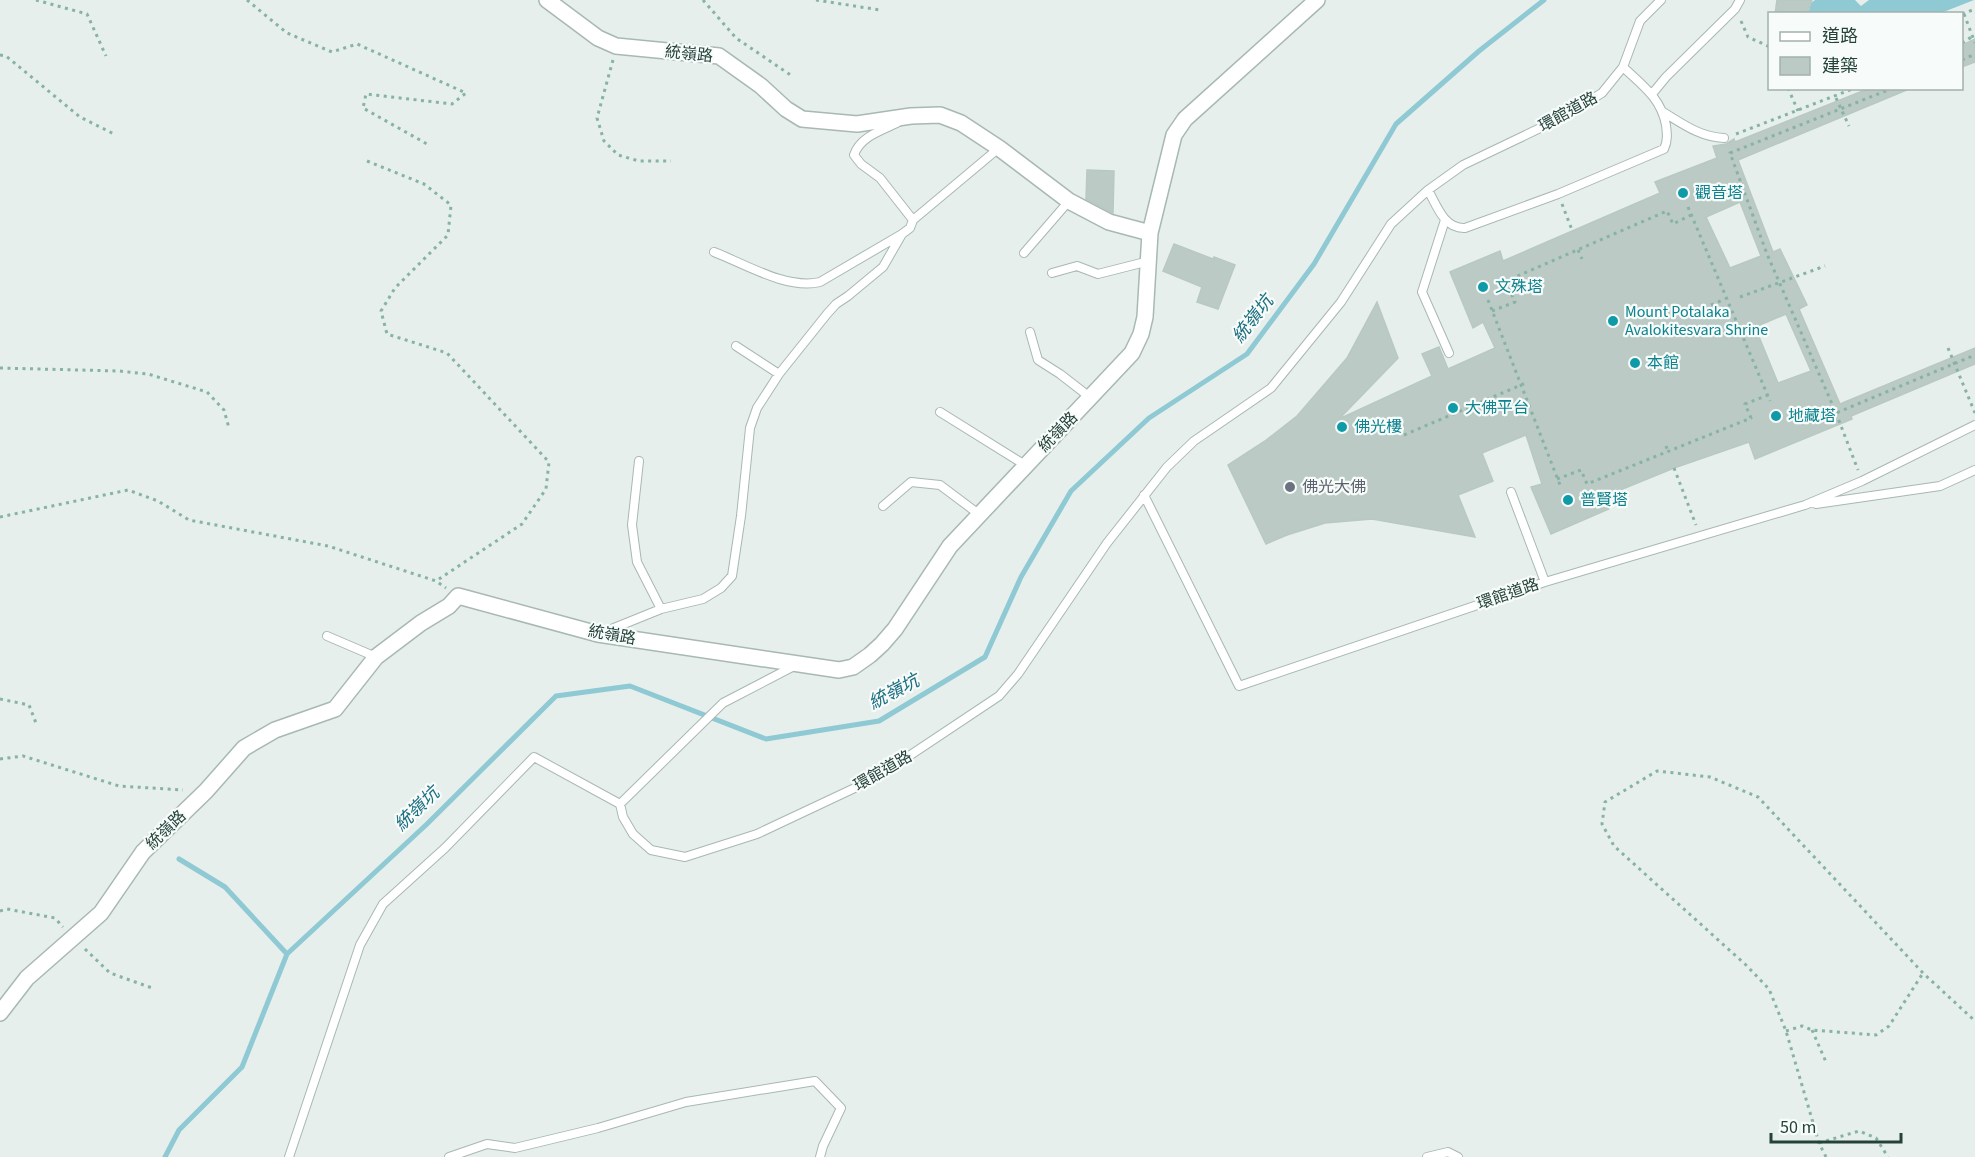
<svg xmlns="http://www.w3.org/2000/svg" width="1975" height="1157" font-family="'Source Sans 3','Noto Sans TC',sans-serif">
<rect width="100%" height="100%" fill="#e6efeb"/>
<path fill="#8ec9d4" d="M1815 0H1855L1861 6 1869 0H1974L1941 13 1808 14 1811 3Z"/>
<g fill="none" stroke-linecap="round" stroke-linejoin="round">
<path stroke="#8ec9d4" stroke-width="5" d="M179 859 225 887 287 954
M165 1157 179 1130 242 1067 287 954 427 824 556 696 630 686 766 739 879 721 985 657 1021 577 1071 491 1149 418 1247 354 1314 264 1396 124 1479 51 1544 0"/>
</g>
<path fill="#bbcac4" stroke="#b8c9c2" stroke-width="1.5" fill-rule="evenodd" d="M1777 0H1812L1807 14H1775Z
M1975 39V62L1962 67V45Z
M1870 88 1909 89 1738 160 1773 252 1780 249 1807 305 1799 309 1840 404 1975 348V364L1851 416 1852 419 1755 459 1749 442 1674 468 1603 497 1609 509 1551 534 1531 487 1542 484 1526 435 1482 453 1493 481 1458 495 1475 537 1372 519 1325 523 1287 535 1266 544 1228 465 1265 441 1297 416 1347 358 1377 302 1398 358 1339 419 1432 376 1422 354 1439 347 1448 369 1495 348 1483 322 1473 328 1450 272 1500 251 1503 261 1660 193 1655 182 1717 158 1713 146 1726 144 1734 139 1735 142ZM1740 202 1761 256 1730 268 1706 217ZM1786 314 1811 371 1778 383 1755 327Z
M1087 170 1114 171 1113 213 1086 199Z
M1174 244 1213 259 1214 257 1235 265 1218 309 1197 302 1202 287 1163 271Z"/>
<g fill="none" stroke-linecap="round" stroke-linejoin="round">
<g stroke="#a8b8b2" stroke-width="10">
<path id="lane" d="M1652 94 1666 77 1735 9 1740 0
M1663 112C1683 124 1700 137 1724 138
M1428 190C1437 206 1444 229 1465 228L1558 194 1664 149C1668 141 1667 133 1666 125 1661 98 1642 85 1623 67
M913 220 999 148
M1445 220 1422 292 1449 353
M714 252C745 264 787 290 820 282L902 234 910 228 913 220 880 178 861 164 854 155C860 137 880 131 897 123
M1024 253 1069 201
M1052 273 1077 266 1098 274 1149 261
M1030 332 1038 360 1060 374 1091 398
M736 346 779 374
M940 412 1025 465
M639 461 632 525 637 562 661 609
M1511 492 1545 582
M1144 495 1239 686 1545 582 1805 505 1862 481 1975 425
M1816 504 1940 486 1975 470
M883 506 911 482 940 485 980 515
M604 632 661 609 703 599 721 588 732 576 741 516 750 428 757 408 779 374 827 314 836 304 848 296 883 267 902 234
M327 636 376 657
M796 665 723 703 620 804 623 817 633 834 651 850 685 857 757 834 876 778 999 696 1018 674 1107 543 1167 467 1194 441 1271 388 1341 302 1391 224 1428 190 1463 165 1557 120 1602 93 1623 67 1640 21 1661 0
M289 1157 360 945 383 904 445 848 534 757 620 804
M449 1157 487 1144 515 1148 598 1128 686 1102 815 1081 841 1108 823 1146 820 1157
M1427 1157 1448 1152 1458 1157"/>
</g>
<g stroke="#a8b8b2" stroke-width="18">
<path id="street" d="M547 0 598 38 616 46 719 56 761 86 786 109 802 119 857 124 911 116 940 115 961 123 999 148 1069 201 1109 222 1150 233
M0 1013 27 978 101 913 143 852 206 791 244 748 275 730 335 709 376 657 421 623 449 606 458 596 598 634 839 670 853 667 870 655 882 644 895 629 950 546 1132 353 1141 334 1145 317 1150 233 1174 135 1185 119 1317 0"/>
</g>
<path stroke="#86b3a5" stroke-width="3" stroke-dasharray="3 4.5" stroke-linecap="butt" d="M36 0 87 14 106 56
M247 0 287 33 332 52 357 44 466 93 452 104 366 94 363 108 427 144
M703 0 736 38 792 76
M816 0 880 10
M1962 14 1975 9
M1964 14 1975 43
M1741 21 1748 37 1770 47
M1962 43 1973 36
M0 55 6 56 80 117 116 135
M613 60 597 118 604 141 618 155 639 161H671
M1962 60 1975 54
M1788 88 1798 111
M1893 88 1730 153 1767 254 1836 413 1975 355
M1836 98 1849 126
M1736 134 1855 88
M367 161 424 184 451 205 448 235 395 288 381 311 387 334 447 353 549 462 546 489 522 524 436 581
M1562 204 1572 230
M1688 207 1770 401
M1578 250 1582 259
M1740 297 1825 266
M1488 300 1560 485
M1711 305 1725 299
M1492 311 1515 302 1506 281 1667 211 1673 224 1691 215
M1948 348 1975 413
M0 368 119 371 148 374 207 392 224 410 229 428
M1836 413 1858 470
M1404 435 1528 382
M1666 446 1668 452
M1674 468 1696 525
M1557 479 1581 470 1587 484 1751 418 1745 404 1768 395
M0 517 128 490 158 501 189 520 328 546 436 581 446 588
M0 699 29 705 36 723
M0 759 23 756 119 786 183 790
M0 911 7 909 55 918 63 927
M85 949 110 973 155 989
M1812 1030 1826 1062
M1786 1031 1802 1026 1812 1030 1876 1035 1889 1026 1923 973
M1819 1143 1859 1131 1876 1138 1888 1157
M1826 1157 1819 1143 1786 1031 1769 989 1746 965 1614 846 1602 824 1605 802 1657 771 1710 777 1758 797 1923 973 1975 1021"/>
<use href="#lane" stroke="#fff" stroke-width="8"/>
<use href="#street" stroke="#fff" stroke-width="15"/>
</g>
<g fill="#0f9aa8" stroke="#f7fbf9" stroke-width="2">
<circle cx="1683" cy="193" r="6"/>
<circle cx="1483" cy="287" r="6"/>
<circle cx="1613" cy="321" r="6"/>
<circle cx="1635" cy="363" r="6"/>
<circle cx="1453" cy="408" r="6"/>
<circle cx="1776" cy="416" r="6"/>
<circle cx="1342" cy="427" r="6"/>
<circle cx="1568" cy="500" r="6"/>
</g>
<circle fill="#6b7280" stroke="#f7fbf9" stroke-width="2" cx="1290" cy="487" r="6"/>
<g text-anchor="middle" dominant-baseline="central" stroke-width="4.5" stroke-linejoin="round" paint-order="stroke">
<g font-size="16" fill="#24423a" stroke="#f7fbf9">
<text transform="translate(689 54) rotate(6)">統嶺路</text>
<text transform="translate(1568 112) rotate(-29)">環館道路</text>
<text transform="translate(1058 432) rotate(-46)">統嶺路</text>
<text transform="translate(1508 594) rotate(-19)">環館道路</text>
<text transform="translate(612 635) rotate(10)">統嶺路</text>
<text transform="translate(883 771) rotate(-30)">環館道路</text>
<text transform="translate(166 830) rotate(-44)">統嶺路</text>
</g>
<g font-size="16" fill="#0d838f" stroke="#f7fbf9" text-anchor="start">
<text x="1695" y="193">觀音塔</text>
<text x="1495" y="287">文殊塔</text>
<text x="1625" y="312">Mount Potalaka<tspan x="1625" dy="18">Avalokitesvara Shrine</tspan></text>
<text x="1647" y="363">本館</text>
<text x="1465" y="408">大佛平台</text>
<text x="1788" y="416">地藏塔</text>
<text x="1354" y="427">佛光樓</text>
<text x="1580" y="500">普賢塔</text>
</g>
<g font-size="16" fill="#5b616d" stroke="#f7fbf9" text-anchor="start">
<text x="1302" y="487">佛光大佛</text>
</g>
<g font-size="18" font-style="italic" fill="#1c6f80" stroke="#f7fbf9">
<text transform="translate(1253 319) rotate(-52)">統嶺坑</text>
<text transform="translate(894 692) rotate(-28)">統嶺坑</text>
<text transform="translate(417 809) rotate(-44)">統嶺坑</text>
</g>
</g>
<rect x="1768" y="12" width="195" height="78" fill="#f7fbf9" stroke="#a3b1ad" stroke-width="1.5"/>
<rect x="1780" y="32" width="30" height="9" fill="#ffffff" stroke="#a3b1ad" stroke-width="1.5"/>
<text x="1822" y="42" font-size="18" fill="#24423a">道路</text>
<rect x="1780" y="57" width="30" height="18" fill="#bbcac4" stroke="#a3b1ad" stroke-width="1.5"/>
<text x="1822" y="72" font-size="18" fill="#24423a">建築</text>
<path d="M1771 1133v9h130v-9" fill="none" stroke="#24423a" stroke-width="3"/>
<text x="1780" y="1133" font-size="18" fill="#24423a" stroke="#f7fbf9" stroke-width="4.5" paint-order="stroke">50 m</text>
</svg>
